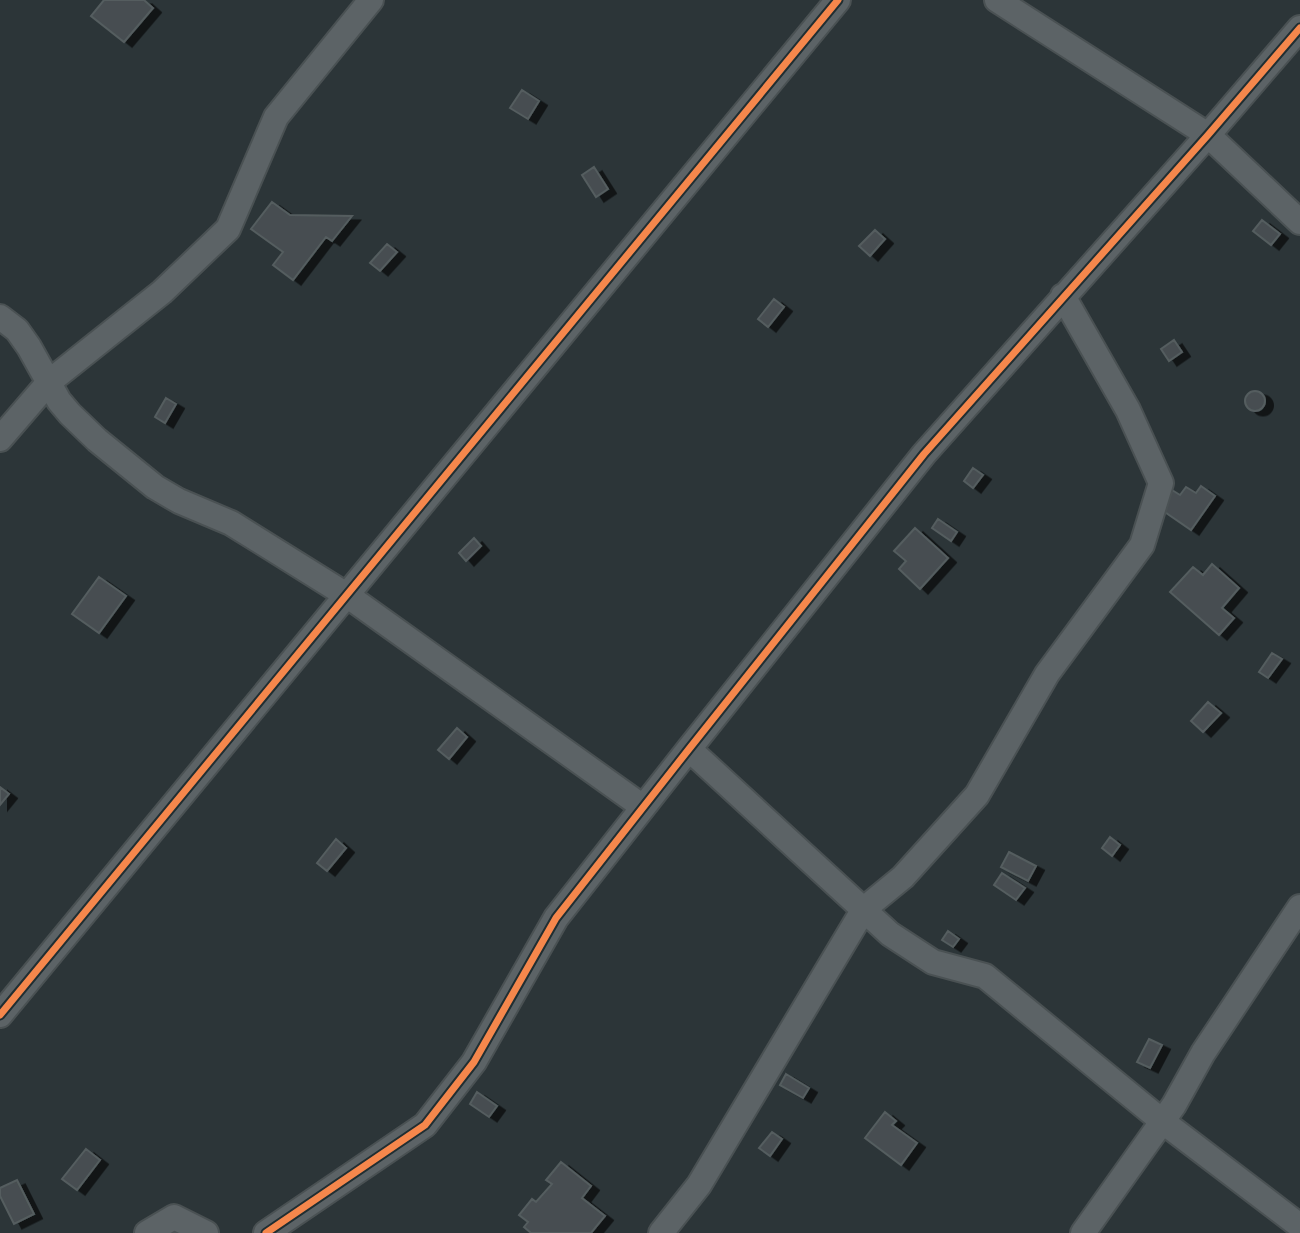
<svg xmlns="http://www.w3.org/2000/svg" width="1300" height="1233" font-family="Jost,sans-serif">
<defs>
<filter id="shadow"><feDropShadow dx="8" dy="4.5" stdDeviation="0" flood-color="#0009"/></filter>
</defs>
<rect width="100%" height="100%" fill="#2c3538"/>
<path fill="#474e51" stroke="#545d5f" stroke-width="2" filter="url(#shadow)" d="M104 0H144L153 8 124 42 91 16Z
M522 90 539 101 528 119 510 108Z
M594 167 608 189 596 197 582 175Z
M272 202 290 215 352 216 332 241 326 237 293 280 273 265 283 252 251 229Z
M1262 220 1280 234 1271 245 1253 231Z
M875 230 885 239 870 256 859 246Z
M387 244 397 252 380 271 370 263Z
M774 299 784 307 768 327 758 319Z
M1174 340 1182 352 1169 361 1161 349Z
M1245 401a10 10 0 1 1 20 0a10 10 0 1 1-20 0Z
M166 398 176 404 165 423 155 417Z
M973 468 983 475 973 488 964 481Z
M1201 486 1215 496 1191 530 1159 508 1172 490 1180 495 1186 487 1196 493Z
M938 519 957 532 951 541 932 528Z
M915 528 948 558 920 589 899 569 906 561 894 551Z
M474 538 481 546 466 561 459 553Z
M1212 564 1239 588 1222 608 1234 618 1219 635 1170 592 1193 567 1203 575Z
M99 577 126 596 99 633 72 614Z
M1272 653 1282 659 1268 678 1259 672Z
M1208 702 1221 713 1203 732 1191 721Z
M457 728 467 737 449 759 438 750Z
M0 787 9 794 0 805Z
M1110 837 1120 845 1112 856 1102 848Z
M336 839 346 848 327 871 317 863Z
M1009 852 1036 866 1028 881 1001 867Z
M1002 873 1025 888 1016 900 994 885Z
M948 931 959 939 953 947 942 940Z
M1149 1039 1162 1045 1150 1068 1137 1062Z
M786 1074 809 1088 803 1098 780 1085Z
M477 1092 497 1106 489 1117 470 1104Z
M885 1112 896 1121 892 1125 917 1143 901 1165 865 1138Z
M772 1132 782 1139 770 1156 759 1148Z
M86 1149 100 1160 77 1190 62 1179Z
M561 1162 591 1186 582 1198 605 1216 591 1233H531L524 1227 528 1222 519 1215 532 1199 536 1202 552 1184 546 1180Z
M17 1180 34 1214 14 1224 0 1196V1188Z"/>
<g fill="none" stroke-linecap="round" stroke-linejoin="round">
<g stroke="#4a5153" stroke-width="28">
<path id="minor" d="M997 0 1208 135 1300 222
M0 317 17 330 29 347 59 401 70 414 97 440 155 487 179 501 231 523 348 596 643 807
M0 439 49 382 162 292 228 229 276 117 371 0
M689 749 890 934 933 962 985 976 1162 1121 1300 1226
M0 1015 838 0
M147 1233 174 1217 206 1233
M266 1233 425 1125 474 1062 556 918 689 749 924 454 1208 135 1300 28
M661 1233 699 1185 864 909 903 877 977 795 1047 674 1142 545 1161 483 1128 410 1063 296
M1083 1233 1174 1105 1203 1053 1300 907"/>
</g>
<use href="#minor" stroke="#5c6366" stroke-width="24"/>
<g stroke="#202e32" stroke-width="11">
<path id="cycleway" d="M0 1015 838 0
M266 1233 425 1125 474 1062 556 918 689 749 924 454 1208 135 1300 28"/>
</g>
<use href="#cycleway" stroke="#f5874c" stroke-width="7"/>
</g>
</svg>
